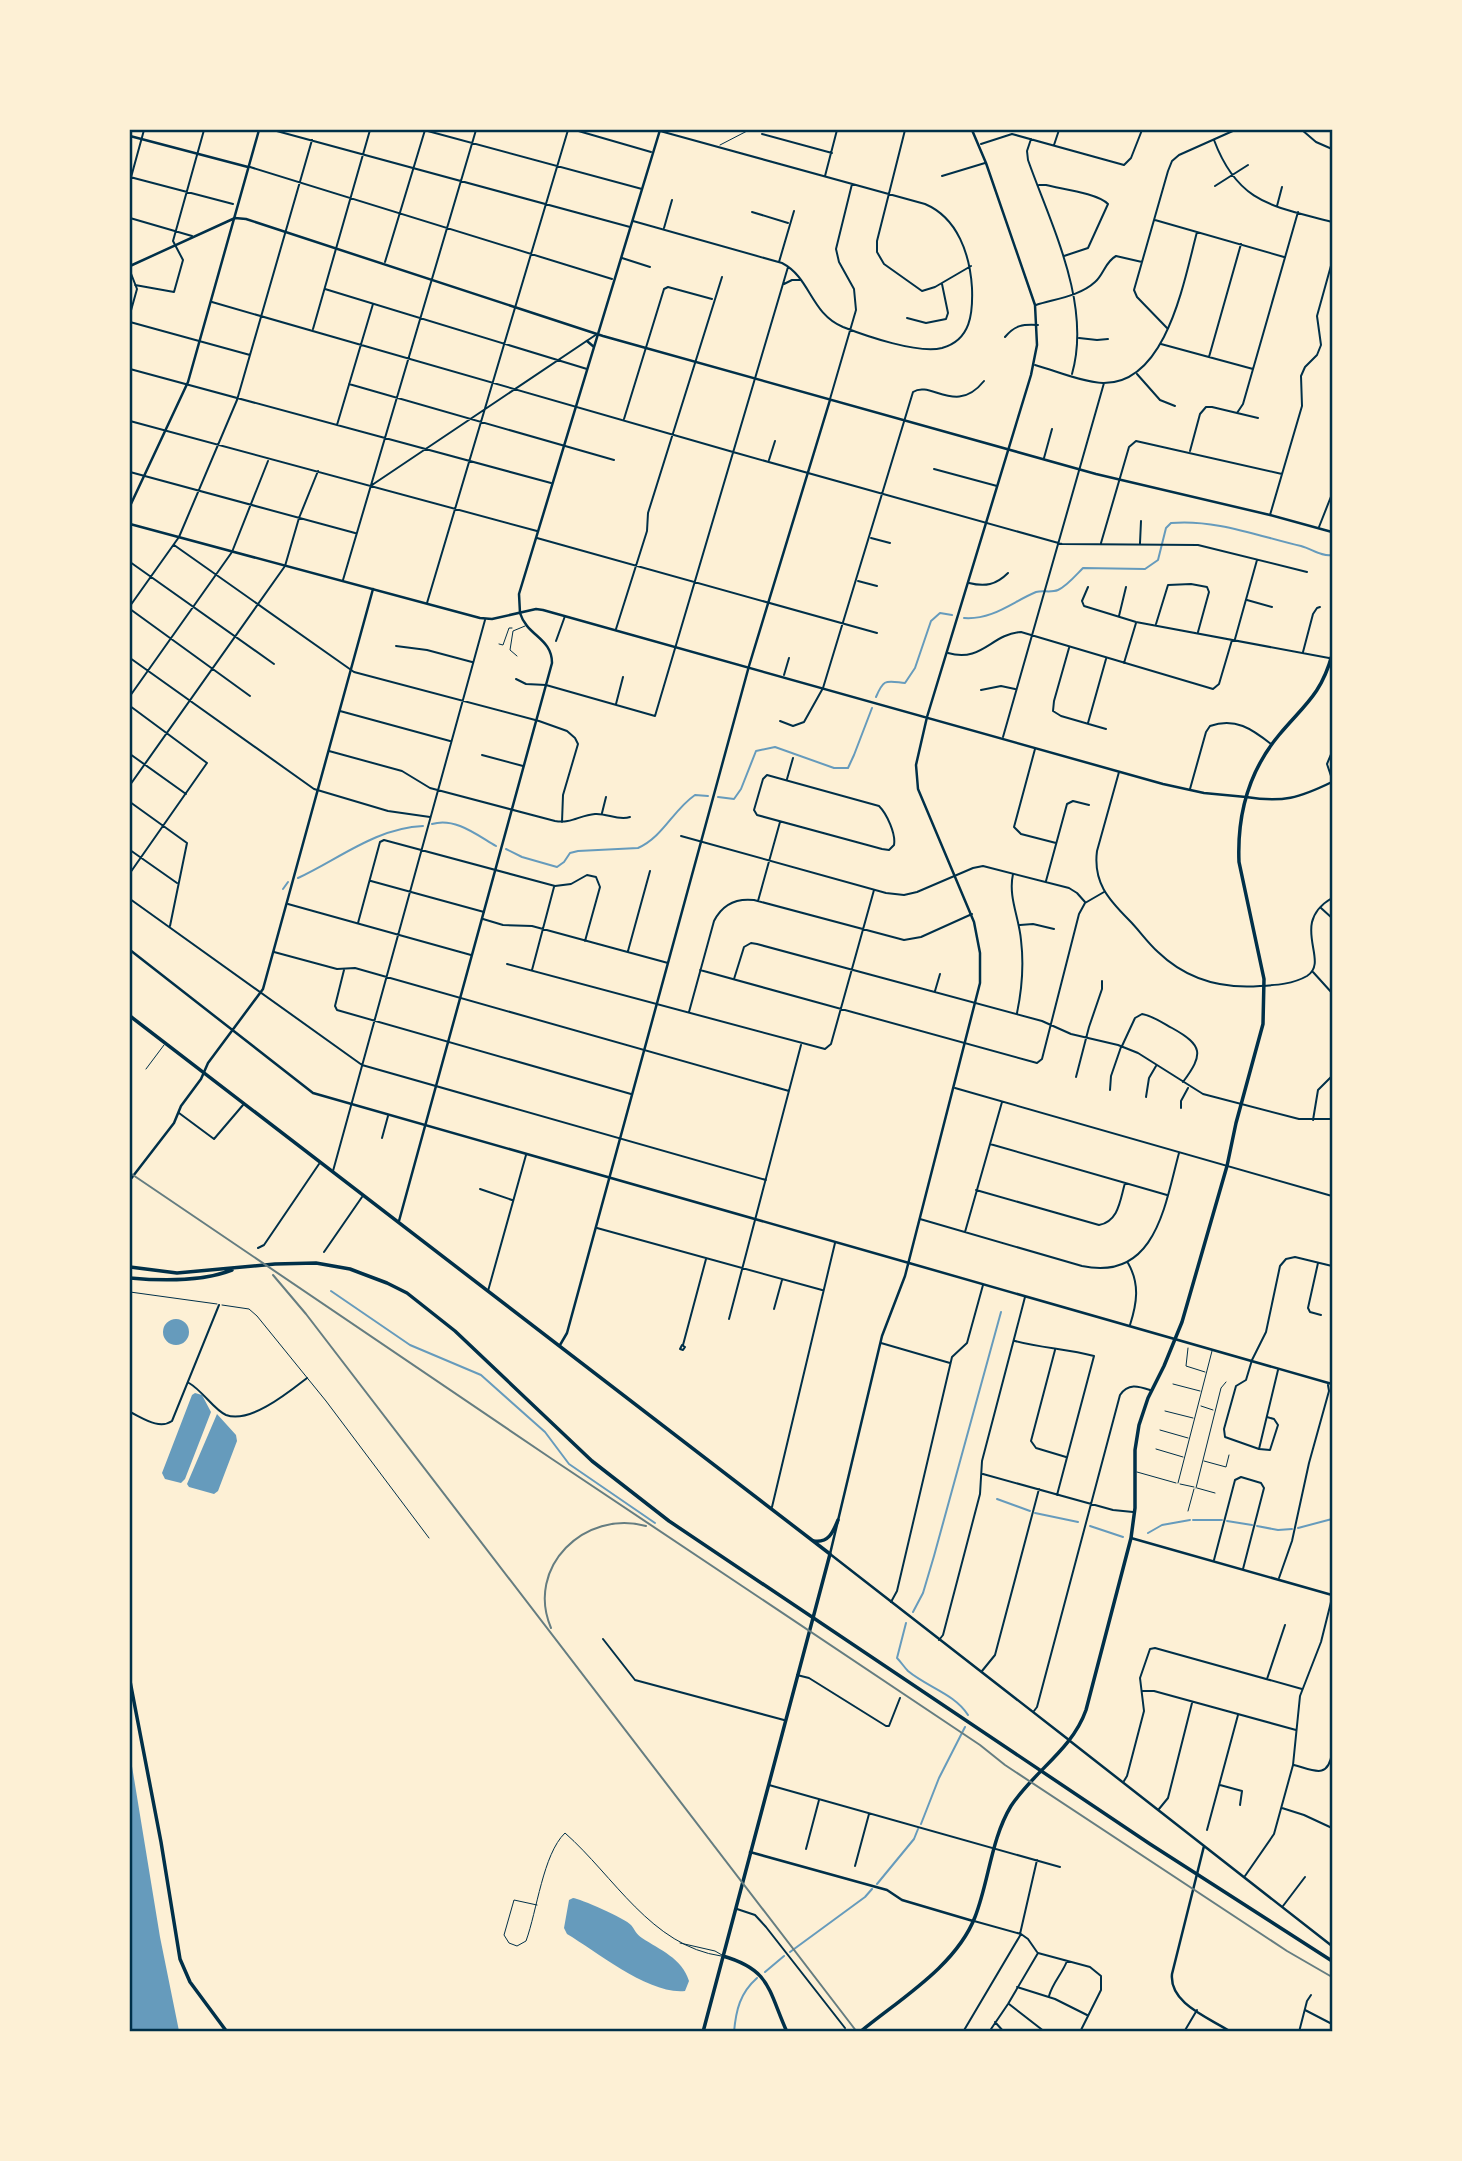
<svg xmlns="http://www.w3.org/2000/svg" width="1462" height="2161" font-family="'Times New Roman',serif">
<rect width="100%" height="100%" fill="#fdf0d5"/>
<path fill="#669bbc" d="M163 1332a13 13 0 1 1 26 0a13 13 0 1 1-26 0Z
M195 1393 202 1395 211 1412 185 1479 181 1483 165 1479 162 1473 192 1395Z
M217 1414 236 1435 237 1441 218 1491 214 1494 189 1487 187 1484Z
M130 1754 160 1937 179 2031H130Z
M573 1898C579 1898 626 1919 631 1925 635 1930 636 1934 642 1938 660 1950 682 1958 689 1981L685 1991C649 1995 596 1951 567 1934L564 1928 569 1900Z"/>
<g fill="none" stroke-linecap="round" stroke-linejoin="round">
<path stroke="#669bbc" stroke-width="2" d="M964 618C993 620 1012 602 1036 592 1043 590 1051 593 1058 590 1067 586 1076 575 1083 568L1145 569 1158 560 1166 528 1171 523C1215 519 1258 536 1301 546 1312 549 1322 557 1332 555
M876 697C884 678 886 681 905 683L915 668 931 621 940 613 952 615
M718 797 734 799 741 789 756 751 775 747 834 768H848L854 755 872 708
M432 824C455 817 477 835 496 846
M506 849 522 857 557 867 564 862 570 853 578 851 638 848C663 837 673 810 695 795L708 796
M298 878C339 859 376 828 423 826
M283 889 288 882
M331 1291 410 1345 481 1375 545 1432 569 1464 655 1523
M997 1499 1030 1511
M1035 1513 1078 1522
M1193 1520H1222
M1227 1521 1252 1525
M1090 1526 1123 1537
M1257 1526 1278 1530 1292 1529
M1298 1528 1332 1519
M1148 1533 1162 1525 1190 1520
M913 1612 923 1593 934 1556 1001 1312
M906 1623 897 1658C901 1662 904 1667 908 1671 927 1687 955 1694 968 1715
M921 1824 939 1778 965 1727
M877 1884 914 1839 918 1829
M790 1952 865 1897 872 1889
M765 1972 784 1956
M734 2032C736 2010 740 1993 757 1978"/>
<path stroke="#003049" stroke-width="1" d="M720 145 749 130
M499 644 503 645 509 628H512
M517 656 510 650 513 631 525 626
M146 1069 164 1045
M130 1292 217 1304
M222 1305 249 1309 257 1316 326 1401 429 1538
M1188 1348 1186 1366 1205 1372
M1173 1384 1200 1391
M1201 1406 1213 1410
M1165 1411 1193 1418
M1160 1430 1188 1438
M1156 1449 1183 1457
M1204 1461 1226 1467 1229 1455
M1137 1472 1176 1483
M1178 1483 1212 1351
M1180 1484 1194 1487
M1196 1488 1221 1388 1226 1382
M1197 1488 1215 1493
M1188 1511 1194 1489
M537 1905 514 1900 504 1935 509 1943 517 1946 526 1941C537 1911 543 1854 565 1833 614 1876 651 1946 721 1956
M680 1943 715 1951 722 1955"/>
<path stroke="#003049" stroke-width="2" d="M273 130 630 227
M424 130 642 189
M575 130 651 152
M905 130 877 241V252L884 264 922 291 935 287 971 266
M1302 130 1316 142 1332 149
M762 134 832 153
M1031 139 1027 151 1028 160C1051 225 1092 304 1072 374
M1214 140C1238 204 1273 206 1332 222
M981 144 1012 134 1124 165 1131 158 1142 130
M1054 145 1059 130
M250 167 612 279
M1332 169V167
M825 176 837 130
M942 176 985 163
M130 177 233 204
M130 181 144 130
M1039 185H1046C1061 189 1097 193 1108 204L1088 248 1064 256
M1215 186 1248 165
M1277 206 1282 187
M752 212 788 223
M130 218 192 236
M1155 220 1284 257
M633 221 782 263C811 278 810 313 843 327 866 336 918 354 942 348 971 340 973 313 972 288 970 255 958 218 925 204L660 131
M664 228 672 200
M622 258 650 267
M385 262 425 130
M779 262 794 211
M130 271 137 289 130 314
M784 284 792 280H801
M135 285 174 292 183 260 173 241 204 130
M325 289 587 369
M212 302 733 452 1062 544 1198 545 1307 572
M1036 305C1055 299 1080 296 1095 282 1104 274 1105 262 1116 256L1142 262
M907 318 926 323 946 319 948 313 942 284
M130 322 250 355
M1167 328 1137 297 1134 290 1168 171 1172 161 1179 155 1235 130
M313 329 370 130
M1005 337C1015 325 1023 324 1038 325
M1079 338 1097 340 1108 339
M1161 344 1253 369
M1209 357 1241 244
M1035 365C1057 371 1081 382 1103 383 1167 384 1184 280 1197 232
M130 369 551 483
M1137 374 1160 400 1175 406
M349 384 614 460
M830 399 856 310 854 289 839 262 836 249 852 184
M1237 413 1243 404 1298 212
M624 419 664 289 668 287 712 299
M130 421 537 531
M337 425 373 304
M1190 451 1200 414 1206 407H1212L1258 418
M1044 458 1052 429
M769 460 775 441
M934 469 997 486
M130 472 355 533
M372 485 597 334
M1270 515 1302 406 1301 376 1305 367 1317 355 1321 345 1317 316 1332 262
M1319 527 1332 494
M537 538 877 633
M871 538 890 543
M1101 543 1129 447 1136 441 1282 474
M1140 543 1141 521
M174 545 354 672 539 721 567 731 575 738 578 744 563 795 562 822
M130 562 274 664
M343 580 476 130
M858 581 877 586
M969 583C985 587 996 585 1008 573
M1088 587 1082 601 1084 606 1136 622 1329 658
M1247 600 1272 607
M427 603 568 130
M130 606 179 537 237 400 312 140
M130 609 250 696
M1119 616 1126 587
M1156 624 1168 585 1191 584 1207 587 1209 592 1198 632
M616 629 647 531 648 513 722 277
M1235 639 1257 560
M556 641 565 616
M396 646 427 650 472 662
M1069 648 1054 701 1053 711 1061 716 1106 729
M1303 652 1313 614 1317 608 1320 607
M948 653C982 663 991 634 1021 632L1213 689 1219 684 1232 640
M130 658 314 789 388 811 430 817
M1124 663 1136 623
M784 675 789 658
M516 679 526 684 546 685 655 716 788 267
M981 690 1001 686 1015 689
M130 696 232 552 268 461
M616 704 623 677
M130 706 207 763 130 873
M340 711 450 741
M780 721 793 726 804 722 823 688 913 392C931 380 956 416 984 381
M1088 723 1106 659
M1003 737 1104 383
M1035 749 1014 827 1021 834 1056 843
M329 751 402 771 430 788 555 821C571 824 580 815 595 814 607 813 618 821 630 817
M1332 752 1327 764 1332 779
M130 754 186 794
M482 755 523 766
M1119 772 1097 851C1093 882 1108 899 1129 920 1139 930 1147 942 1158 952 1187 980 1221 989 1260 986 1277 985 1293 984 1307 976 1331 961 1288 924 1332 898
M767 775 879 806C887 814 896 834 894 845L889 850 882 849 757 815 754 810 763 779Z
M787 779 793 758
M130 785 285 566 299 518 318 471
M1190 789 1206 732 1210 726C1235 717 1252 729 1271 744
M130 802 187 843 170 926
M602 813 606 797
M681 836 886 893 904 895 917 892 973 868 983 866 1069 888 1077 893 1085 902
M130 850 177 883
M1013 874C1008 897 1019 917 1021 940 1024 965 1022 989 1017 1013
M371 881 484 912
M1046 881 1067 804 1073 801 1089 805
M130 899 362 1065 766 1180
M758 901 780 822
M288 904 471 955
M1321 908 1332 918
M483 919 503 925 532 926 668 963
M358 923 380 842 384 840 555 886 571 884 587 875 596 877 600 887 585 941
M1020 925 1033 924 1054 929
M628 951 650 871
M274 952 337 969 355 968 789 1091
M507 964 825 1049 831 1044 874 890
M344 970 335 1006 337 1010 631 1094
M532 970 554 887
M700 970 1037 1063 1042 1059 1079 914 1085 903 1104 892
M1313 972 1332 993
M734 979 744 947 751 943 757 944 1042 1021 1071 1034 1118 1045 1138 1053 1203 1094 1299 1119H1332
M935 991 940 974
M689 1012 714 921C722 905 736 898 754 900L904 940 921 937 972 914
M1122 1046 1135 1018 1142 1014C1153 1016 1163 1023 1172 1028 1203 1045 1204 1054 1183 1082
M1076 1077 1089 1027 1102 989V981
M955 1088 1332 1196
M1110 1090 1111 1076 1121 1047
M1146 1097 1149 1078 1156 1066
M1181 1108V1101L1188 1088
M179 1113 214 1139 243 1105
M1313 1120 1318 1090 1332 1076
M382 1138 388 1116
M990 1144 1167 1195
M333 1171 485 620
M480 1189 512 1200
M976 1190 1099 1225C1119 1221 1120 1200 1125 1183
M920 1219 1082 1266C1156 1282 1165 1204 1179 1153
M597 1228 822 1290
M965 1232 1002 1102
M258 1248 264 1245 319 1164
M324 1252 362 1197
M1128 1263C1140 1284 1137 1303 1130 1325
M1318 1263 1308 1308 1310 1312 1321 1315
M488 1291 526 1155
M774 1309 782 1280
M729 1319 801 1045
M1015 1341C1041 1348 1067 1349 1094 1356L1057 1495
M881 1343 950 1363
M682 1345 685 1347 683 1350 680 1349Z
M683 1345 706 1259
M1055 1350 1031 1441 1036 1448 1066 1457
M189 1383C203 1391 214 1410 226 1415 250 1424 289 1392 307 1378
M130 1412C143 1418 159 1430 172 1421L219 1305
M1267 1417 1274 1419 1278 1425 1270 1450 1259 1449 1225 1437 1224 1429 1236 1386 1246 1380 1252 1360 1266 1332 1280 1266 1286 1259 1295 1257 1332 1266
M1259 1449 1278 1370
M983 1474 1113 1510 1133 1512
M772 1507 835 1243
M1214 1560 1235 1480 1241 1477 1261 1483 1264 1488 1243 1569
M1279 1578 1292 1541 1309 1463 1329 1391 1328 1385
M891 1602 897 1591 952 1357 967 1343 983 1285
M603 1639 635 1680 784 1720
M939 1640 943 1635 980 1494 982 1461 1025 1297
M982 1671 995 1655 1039 1489
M797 1675 809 1678 886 1726H889L900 1698
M1267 1679 1285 1625
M1143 1691H1154L1296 1730
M1034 1711 1037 1707 1120 1395C1128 1383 1138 1386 1150 1390
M1294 1765C1313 1770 1328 1780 1332 1753
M1124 1781 1127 1776 1144 1711 1140 1678 1150 1649 1155 1648 1302 1689
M769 1785 1060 1867
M1220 1785 1242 1791 1240 1805
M1282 1808 1304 1815 1332 1828
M1159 1809 1168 1798 1192 1703
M1207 1830 1238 1715
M806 1849 819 1800
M855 1866 869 1814
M1245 1876 1274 1834 1293 1765 1300 1696 1321 1642 1332 1598
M1283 1906 1305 1877
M737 1909 755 1915 766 1927 845 2028
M974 1921 1021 1934 1028 1939 1037 1952
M1020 1934 1037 1860
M1038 1953 1090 1967 1101 1976V1990L1080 2032
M1017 1987 1055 1999 1087 2015
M1049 1996C1053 1982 1062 1974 1067 1961
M1009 2004 1045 2032
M1305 2010 1332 2024
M995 2022 1004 2032
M963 2032 1021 1934
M989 2032 1008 2004 1038 1953
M1132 2032H1139
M1184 2032 1197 2010
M1299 2032 1307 2001 1311 1995"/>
<path stroke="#003049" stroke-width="2.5" d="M130 136 248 167
M130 266 235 218 246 219 603 336 1096 474 1270 515 1332 532
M587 341 594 347
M520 613 519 594 660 130
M1246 797C1283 803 1299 798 1332 782
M130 950 313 1093 909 1263
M130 1180 174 1123 181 1106 201 1079 208 1063 263 989 373 589
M560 1345 567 1333 749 666 830 400
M1131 1538 1332 1595
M1070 1741 1332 1946
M1204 1846 1172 1974C1169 2004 1210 2018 1231 2032
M750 1852 887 1890 902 1900 973 1921"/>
<path stroke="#003049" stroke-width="2.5" d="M972 130 986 163 1035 305 1037 345 1031 375 927 717 916 765 918 789 974 922 980 953V983L905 1276 882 1336 830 1554 1069 1740
M130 506 188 382 259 130
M130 524 480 618 492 619 536 609 543 610 1163 784 1204 793 1246 797
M399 1221 552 663C552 638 527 636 520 613
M909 1263 1332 1384"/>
<path stroke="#003049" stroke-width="3.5" d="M130 1016 830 1554 703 2032
M814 1541C829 1543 833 1532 838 1520
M723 1956C771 1970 768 1990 787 2032
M860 2032C900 1999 956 1966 975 1917 989 1881 991 1839 1011 1806 1034 1771 1072 1750 1086 1710L1131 1538 1135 1508V1450L1139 1425 1148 1398 1164 1366 1182 1322 1227 1166 1236 1123 1263 1024 1264 979 1239 862C1237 815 1249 771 1279 735 1304 705 1321 695 1332 655"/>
<path stroke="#003049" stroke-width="3.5" d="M130 1267 177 1273 275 1264 316 1263 350 1269 387 1283 407 1293 455 1331 592 1461 669 1521 1150 1844 1332 1961
M130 1278C162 1281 201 1282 232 1270
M130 1681 161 1842 180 1959 190 1982 227 2032"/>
<path stroke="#657d81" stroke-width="2" d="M130 1173 552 1459 980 1745 1005 1765 1287 1951 1332 1977
M273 1275 306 1314 857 2032
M551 1628C525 1567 585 1509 646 1526"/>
</g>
<rect width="1462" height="2161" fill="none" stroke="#fdf0d5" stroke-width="262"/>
<rect x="131" y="131" width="1200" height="1899" fill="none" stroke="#003049" stroke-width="2.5"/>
</svg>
